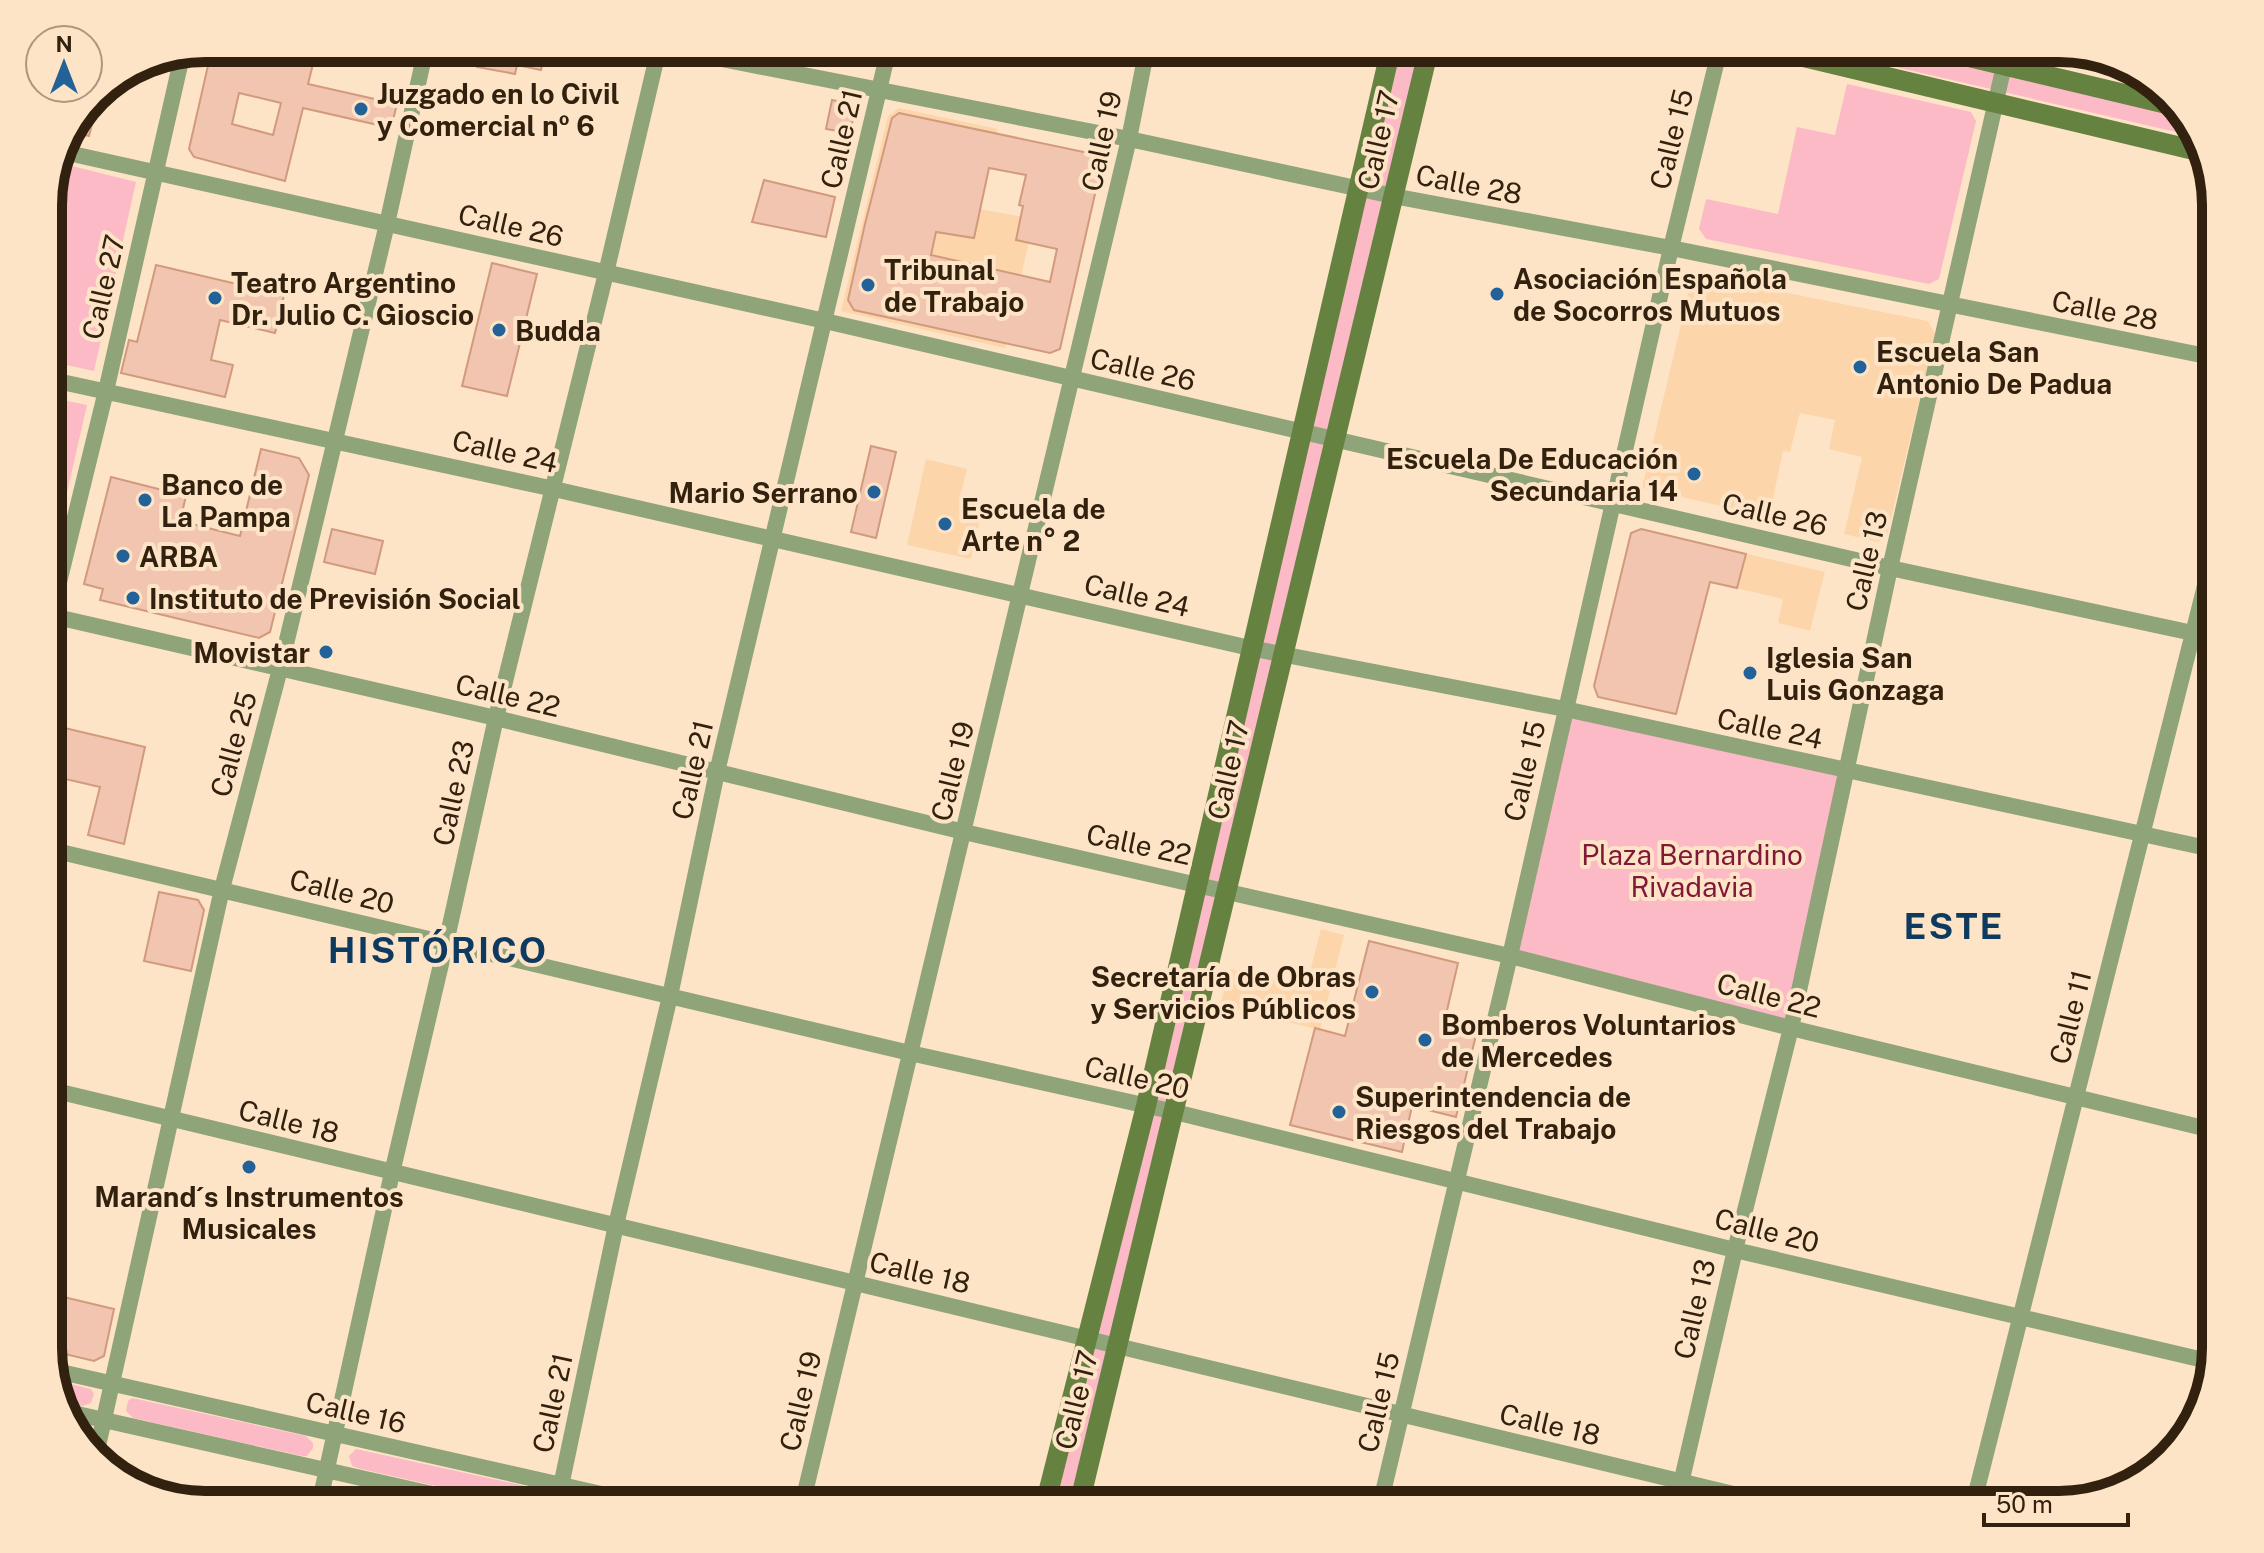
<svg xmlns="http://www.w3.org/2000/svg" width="2264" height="1553" font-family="'Public Sans',sans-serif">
<rect width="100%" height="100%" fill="#fee4c7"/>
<path fill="#fdd5aa" d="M899 108 998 129 980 209 1034 219 1005 348 841 311 888 116Z
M1693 274 1928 321 1935 334 1887 536 1878 542 1844 534 1862 457 1829 449 1835 420 1800 413 1790 452 1783 451 1769 517 1642 488Z
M926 459 967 469 960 498 984 503 971 559 907 545Z
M1641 529 1825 572 1810 631 1778 623 1783 599 1710 582 1676 714 1598 697 1594 686 1631 533Z
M1321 929 1344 935 1320 1030 1220 1005 1230 969 1306 987Z"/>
<path fill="#fbbac5" d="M1393 48H1423L1071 1505H1052Z
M1813 48H1919L2176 107 2195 127 2198 137Z
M1847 84 1971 112 1976 121 1939 279 1929 284 1706 239 1699 229 1706 199 1778 214 1797 127 1835 135Z
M56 162 136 182 94 371 48 361V195Z
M48 397 87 405 48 576Z
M1565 709 1846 771 1791 1028 1510 956Z
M55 1380 91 1389 94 1394 91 1403 82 1406 61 1402Z
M132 1398 306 1436 313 1443V1448L307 1456H302L133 1418 126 1411 128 1401Z
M356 1449 530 1487 538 1494V1499L533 1505H520L357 1468 352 1466 349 1456Z"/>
<path fill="#f1c5af" stroke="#d29a7d" stroke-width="2" fill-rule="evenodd" d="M212 48H250L292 58 294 48H317L308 84 397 104 391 128 303 108 285 181 194 157 189 149ZM239 93 281 103 273 135 232 124Z
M360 48H411L407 65 359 54Z
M482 48H546L541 70 517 65 515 74 477 67Z
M101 89 89 136 69 131 94 94Z
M832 100 851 104 855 110 850 133 826 129Z
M899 113 1098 155 1097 162 1102 163 1060 349 1050 353 854 310 848 300 865 224 892 118ZM989 168 1026 175 1019 205 1023 206 1016 240 1057 249 1050 282 931 255 936 232 974 238Z
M764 180 835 197 826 237 752 222Z
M492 263 537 274 507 396 462 386Z
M156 265 284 295 275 333 220 320 211 360 233 365 225 397 121 373 129 340 137 342Z
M871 446 896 452 876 538 851 532Z
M261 449 299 458 309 475 270 632 259 638 100 600 103 589 84 584 111 477 186 496 180 521 240 536Z
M332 529 383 541 375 574 324 562Z
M1641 529 1746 554 1737 588 1710 582 1676 714 1598 697 1594 686 1631 533Z
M52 725 145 747 124 844 88 835 100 787 48 775V740Z
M159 892 198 900 204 910 191 971 144 961Z
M1369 941 1458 963 1445 1019 1478 1027 1456 1117 1412 1106 1402 1152 1290 1125 1315 1028 1345 1036Z
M51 1294 114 1309 104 1356 94 1361 48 1350V1307Z"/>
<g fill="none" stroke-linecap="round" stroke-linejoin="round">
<path stroke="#90a479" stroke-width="16" d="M666 48 1129 139 1393 196 1671 248 2216 358
M59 151 825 321 1890 568 2216 638
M48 379 554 489 1250 648 1565 709 2216 850
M48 615 496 718 964 832 1510 956 1791 1028 2216 1131
M49 623 106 391 183 52
M48 849 910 1053 1175 1112 1735 1250 2212 1362
M48 1089 1779 1505
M52 1370 650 1505
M64 1411 481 1505
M96 1455 222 889 280 669 387 224 426 48
M319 1505 392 1173 446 943 496 718 606 273 659 48
M557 1505 616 1225 670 996 717 772 889 48
M802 1505 1129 139 1147 48
M1380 1505 1510 956 1671 248 1720 48
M1676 1505 1735 1250 1791 1028 1890 568 2008 48
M1973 1505 2216 542"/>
<path stroke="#668240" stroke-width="20" d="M1766 48 2202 152
M1931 48 2175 106
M1045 1505 1146 1106 1391 48
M1079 1505 1429 48"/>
</g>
<g fill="#236298" stroke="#fee4c7" stroke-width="3">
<circle cx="361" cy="109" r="8"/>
<circle cx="868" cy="285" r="8"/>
<circle cx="1497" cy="294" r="8"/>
<circle cx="215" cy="298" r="8"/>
<circle cx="499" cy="330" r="8"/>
<circle cx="1860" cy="367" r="8"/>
<circle cx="1694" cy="474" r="8"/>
<circle cx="874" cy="492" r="8"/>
<circle cx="145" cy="500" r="8"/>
<circle cx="945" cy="524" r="8"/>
<circle cx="123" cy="556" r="8"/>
<circle cx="133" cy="598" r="8"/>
<circle cx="326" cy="652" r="8"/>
<circle cx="1750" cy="673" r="8"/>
<circle cx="1372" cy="992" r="8"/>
<circle cx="1425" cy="1040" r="8"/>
<circle cx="1339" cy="1112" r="8"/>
<circle cx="249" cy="1167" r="8"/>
</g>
<g text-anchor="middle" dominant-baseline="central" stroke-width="8" stroke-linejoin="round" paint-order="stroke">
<g font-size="28" font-weight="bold" fill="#31210e" stroke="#fee4c7" text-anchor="start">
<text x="377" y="93">Juzgado en lo Civil<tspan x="377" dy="32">y Comercial nº 6</tspan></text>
<text x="884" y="269">Tribunal<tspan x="884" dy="32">de Trabajo</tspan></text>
<text x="1513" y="278">Asociación Española<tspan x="1513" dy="32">de Socorros Mutuos</tspan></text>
<text x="231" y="282">Teatro Argentino<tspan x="231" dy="32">Dr. Julio C. Gioscio</tspan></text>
<text x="515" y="330">Budda</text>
<text x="1876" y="351">Escuela San<tspan x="1876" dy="32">Antonio De Padua</tspan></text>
<text x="1678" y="458" text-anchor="end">Escuela De Educación<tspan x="1678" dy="32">Secundaria 14</tspan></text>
<text x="161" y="484">Banco de<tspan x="161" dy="32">La Pampa</tspan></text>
<text x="858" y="492" text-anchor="end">Mario Serrano</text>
<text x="961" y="508">Escuela de<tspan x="961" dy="32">Arte n° 2</tspan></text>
<text x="139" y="556">ARBA</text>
<text x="149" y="598">Instituto de Previsión Social</text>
<text x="310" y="652" text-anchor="end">Movistar</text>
<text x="1766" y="657">Iglesia San<tspan x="1766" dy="32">Luis Gonzaga</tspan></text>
<text x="1356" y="976" text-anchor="end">Secretaría de Obras<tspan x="1356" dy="32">y Servicios Públicos</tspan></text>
<text x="1441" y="1024">Bomberos Voluntarios<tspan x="1441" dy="32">de Mercedes</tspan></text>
<text x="1355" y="1096">Superintendencia de<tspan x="1355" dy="32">Riesgos del Trabajo</tspan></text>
<text x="249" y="1196" text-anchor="middle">Marand´s Instrumentos<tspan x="249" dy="32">Musicales</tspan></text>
</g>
<g font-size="28" fill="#31210e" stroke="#fee4c7">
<text transform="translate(841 139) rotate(-77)">Calle 21</text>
<text transform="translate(1671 139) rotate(-76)">Calle 15</text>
<text transform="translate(1378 140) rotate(-77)">Calle 17</text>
<text transform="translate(1101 141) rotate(-78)">Calle 19</text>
<text transform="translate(1469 184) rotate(11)">Calle 28</text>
<text transform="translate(511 225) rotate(13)">Calle 26</text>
<text transform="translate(103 287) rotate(-77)">Calle 27</text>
<text transform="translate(2105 310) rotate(11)">Calle 28</text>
<text transform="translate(1143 369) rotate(13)">Calle 26</text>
<text transform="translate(505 451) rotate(13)">Calle 24</text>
<text transform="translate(1775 514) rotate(13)">Calle 26</text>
<text transform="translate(1866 561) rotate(-77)">Calle 13</text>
<text transform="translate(1137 595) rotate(13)">Calle 24</text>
<text transform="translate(508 695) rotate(13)">Calle 22</text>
<text transform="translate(1770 728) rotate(12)">Calle 24</text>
<text transform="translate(233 744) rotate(-75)">Calle 25</text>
<text transform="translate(692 770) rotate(-77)">Calle 21</text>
<text transform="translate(1228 770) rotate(-77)">Calle 17</text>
<text transform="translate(952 771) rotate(-76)">Calle 19</text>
<text transform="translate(1524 771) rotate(-77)">Calle 15</text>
<text transform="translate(453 793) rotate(-78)">Calle 23</text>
<text transform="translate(1139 844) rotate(12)">Calle 22</text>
<text transform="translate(342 891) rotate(14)">Calle 20</text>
<text transform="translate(1769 995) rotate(14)">Calle 22</text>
<text transform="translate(2070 1017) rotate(-76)">Calle 11</text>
<text transform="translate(1137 1077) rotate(13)">Calle 20</text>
<text transform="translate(289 1121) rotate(14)">Calle 18</text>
<text transform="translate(1767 1230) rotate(14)">Calle 20</text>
<text transform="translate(920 1272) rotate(13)">Calle 18</text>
<text transform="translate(1694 1309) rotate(-77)">Calle 13</text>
<text transform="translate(1076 1400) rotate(-76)">Calle 17</text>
<text transform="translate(800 1401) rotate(-77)">Calle 19</text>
<text transform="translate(1378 1402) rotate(-77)">Calle 15</text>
<text transform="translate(552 1403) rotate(-78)">Calle 21</text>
<text transform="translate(356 1412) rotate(13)">Calle 16</text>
<text transform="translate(1550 1424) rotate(13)">Calle 18</text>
</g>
<g font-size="28" fill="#821839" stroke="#fee4c7">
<text x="1692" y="854">Plaza Bernardino<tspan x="1692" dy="32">Rivadavia</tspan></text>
</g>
<g font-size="36" font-weight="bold" letter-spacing="2" fill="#0e3a5f" stroke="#fee4c7">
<text x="1954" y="926">ESTE</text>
<text x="438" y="950">HISTÓRICO</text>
</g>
</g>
<path d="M0 0H2264V1553H0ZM205 62H2059A143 143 0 0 1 2202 205V1348A143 143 0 0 1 2059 1491H205A143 143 0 0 1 62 1348V205A143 143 0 0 1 205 62Z" fill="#fee4c7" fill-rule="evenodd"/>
<path fill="none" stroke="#31210e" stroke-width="10" d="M205 62H2059A143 143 0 0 1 2202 205V1348A143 143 0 0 1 2059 1491H205A143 143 0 0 1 62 1348V205A143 143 0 0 1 205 62Z"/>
<g transform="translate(64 64)"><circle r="38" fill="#fee4c7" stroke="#ac967d" stroke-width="2"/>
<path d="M0-6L14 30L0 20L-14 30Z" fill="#236298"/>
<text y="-12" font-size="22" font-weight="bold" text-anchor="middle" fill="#31210e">N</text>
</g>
<path d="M1984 1513v12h144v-12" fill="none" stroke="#31210e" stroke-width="4"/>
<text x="1996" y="1513" font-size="24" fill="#31210e" stroke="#fee4c7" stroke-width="6" paint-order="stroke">50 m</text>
</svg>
